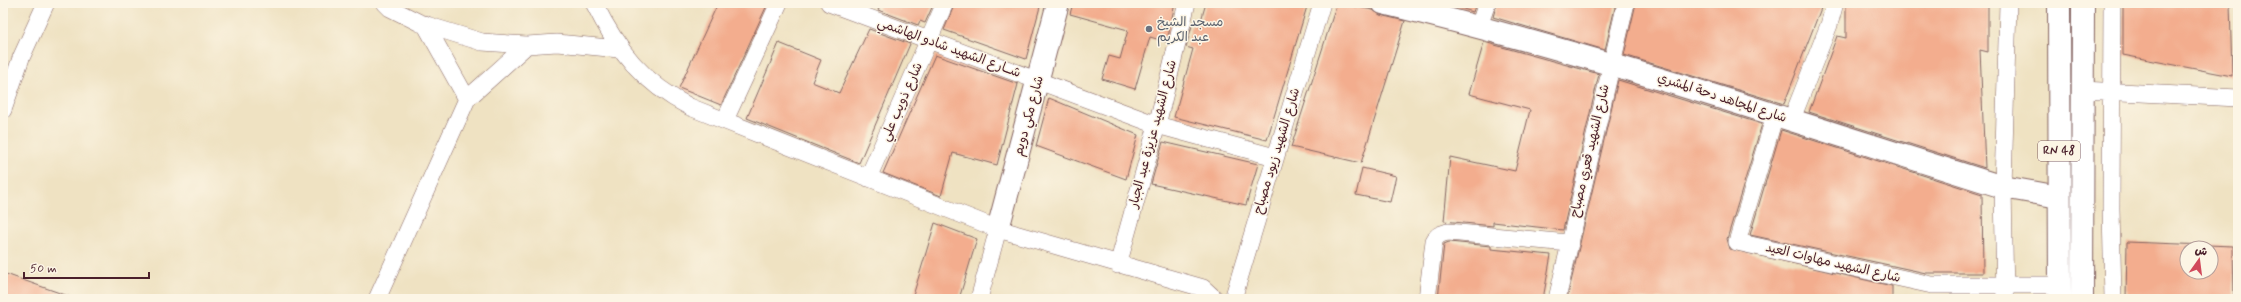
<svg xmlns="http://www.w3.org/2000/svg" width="2241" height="302" font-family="Mynerve,'Playpen Sans Arabic',sans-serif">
<rect width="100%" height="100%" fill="#fcf5e5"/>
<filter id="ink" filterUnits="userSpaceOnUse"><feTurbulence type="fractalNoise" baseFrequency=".025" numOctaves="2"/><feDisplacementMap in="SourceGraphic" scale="8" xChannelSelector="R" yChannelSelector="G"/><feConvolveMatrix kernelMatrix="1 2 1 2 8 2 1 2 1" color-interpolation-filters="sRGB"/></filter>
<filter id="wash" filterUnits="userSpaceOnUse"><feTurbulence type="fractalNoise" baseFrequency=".012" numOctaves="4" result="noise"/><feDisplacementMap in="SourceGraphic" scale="16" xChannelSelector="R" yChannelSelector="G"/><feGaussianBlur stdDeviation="0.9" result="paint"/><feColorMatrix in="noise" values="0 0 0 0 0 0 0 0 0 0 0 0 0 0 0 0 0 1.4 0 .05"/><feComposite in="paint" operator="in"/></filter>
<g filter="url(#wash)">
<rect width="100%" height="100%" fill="#efe2c2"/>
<g id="blocks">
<path fill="#f3ad8e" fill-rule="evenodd" d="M718 3H768L721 105 679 88Z
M881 3H934L925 23 920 21 918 25 878 10Z
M955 3H1041L1026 59 944 30Z
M1073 3H1175L1167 42 1150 37 1135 89 1102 79 1109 56 1120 59 1128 30 1070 14Z
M1206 3H1308L1267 140 1174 117 1193 49 1186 47 1193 22 1200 24Z
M1337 3 1373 10 1380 15 1405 21 1361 163 1291 147Z
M1457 3H1476L1473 12 1457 7Z
M1497 3H1616L1605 50 1493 17Z
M1636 3H1823L1784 104 1624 55Z
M1846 3H1988V52L1980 50 1985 168 1809 112 1837 36 1846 38Z
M2123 3H2230L2232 76 2123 55Z
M869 29 910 44 859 163 747 118 779 43 821 60 812 82 839 93Z
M1484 42 1599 74 1563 230 1493 222V226L1444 221 1450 157 1515 171 1530 110 1469 94Z
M935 55 1018 84 997 165 953 153 941 196 883 173Z
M1618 80 1762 124 1727 239 1730 249 1892 286V299H1567Z
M1049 98 1138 135 1126 179 1036 146Z
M1781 130 1982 194 1983 273H1926L1750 235Z
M1163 142 1258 164 1246 205 1151 184Z
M1362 168 1396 176 1390 202 1356 195Z
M935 223 977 239 959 299H912Z
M1449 242 1491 246V249L1551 255 1543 299H1438L1444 244Z
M2127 242 2233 246 2234 299H2126ZM2187 248H2211V272H2187Z
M3 273 71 297V299H3Z"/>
</g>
</g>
<g filter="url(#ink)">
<use href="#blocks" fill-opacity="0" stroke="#846360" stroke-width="1"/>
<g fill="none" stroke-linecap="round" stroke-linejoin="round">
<g stroke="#846360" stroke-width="18">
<path id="street" d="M385 3 390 8 420 23 482 42 527 45 557 43 619 49
M594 3C617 50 643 83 690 107L998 229 1203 288 1215 299
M829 3 1157 125 1275 157
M2112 3 2111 208 2113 299
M425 24 467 99
M1479 26 1487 3
M2082 90 2238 98
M3 110 21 58 46 3
M1775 115 1737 242 1932 285H2060
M725 120 779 3
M1791 121 1829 25 1835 3
M868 178 945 3
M1118 265 1157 125 1187 3
M377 299 467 99 527 45
M979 299 998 229
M1233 299 1322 3
M1427 299 1434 241C1438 234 1441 234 1448 232L1569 243
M1557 299 1626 3
M2005 299 2003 187 2008 3"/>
</g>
<g stroke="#846360" stroke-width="24">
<path id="secondary" d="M1383 3C1593 53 1798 123 2003 187L2059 197
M998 229 1058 3"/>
</g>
<g stroke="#846360" stroke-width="24">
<path id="highway" d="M2059 3 2060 299
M2082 299 2083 3"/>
</g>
<use href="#street" stroke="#fff" stroke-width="17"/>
<use href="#secondary" stroke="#fff" stroke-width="22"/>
<use href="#highway" stroke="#fff" stroke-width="22"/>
</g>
</g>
<circle fill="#6b7280" stroke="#fcf5e5" stroke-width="1.5" cx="1149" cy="29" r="4"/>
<g text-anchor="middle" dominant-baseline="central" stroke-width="3" stroke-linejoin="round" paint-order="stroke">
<rect fill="#fcf5e5" stroke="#7f5f63" stroke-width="1" x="2038" y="141" width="42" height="20" rx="3"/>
<g font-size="12" font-weight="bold" fill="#4a1f2b">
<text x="2059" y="151">RN 48</text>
</g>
<g font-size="13" fill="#5b616d" stroke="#fcf5e5" text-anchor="start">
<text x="1157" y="22">مسجد الشيخ<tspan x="1157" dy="15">عبد الكريم</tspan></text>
</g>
<g font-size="13" fill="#4a1f2b" stroke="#fcf5e5">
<text transform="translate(949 48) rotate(20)">شــارع الشهيد شادو الهاشمي</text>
<text transform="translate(1722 98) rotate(18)">شارع المجاهد دحة المشري</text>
<text transform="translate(902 102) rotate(-66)">شارع ذويب علي</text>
<text transform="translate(1029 116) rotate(-75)">شارع مكي دويم</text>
<text transform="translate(1153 134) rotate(-75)">شارع الشهيد عزيزة عبد الجبار</text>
<text transform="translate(1277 151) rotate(-73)">شارع الشهيد زيود مصباح</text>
<text transform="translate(1590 151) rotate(-77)">شارع الشهيد قعري مصباح</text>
<text transform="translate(1833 263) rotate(13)">شارع الشهيد مهاوات العيد</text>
</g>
</g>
<rect width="2241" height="302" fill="none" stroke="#fcf5e5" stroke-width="16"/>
<g transform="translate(2199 260) rotate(14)"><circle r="19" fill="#fcf5e5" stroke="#b59f9b"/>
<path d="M0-3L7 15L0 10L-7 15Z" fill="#d1495b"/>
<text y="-6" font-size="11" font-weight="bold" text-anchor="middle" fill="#4a1f2b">ش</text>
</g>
<path d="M24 272v6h125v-6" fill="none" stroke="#4a1f2b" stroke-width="2"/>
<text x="30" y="272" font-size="12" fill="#4a1f2b" stroke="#fcf5e5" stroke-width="3" paint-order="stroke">50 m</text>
</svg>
